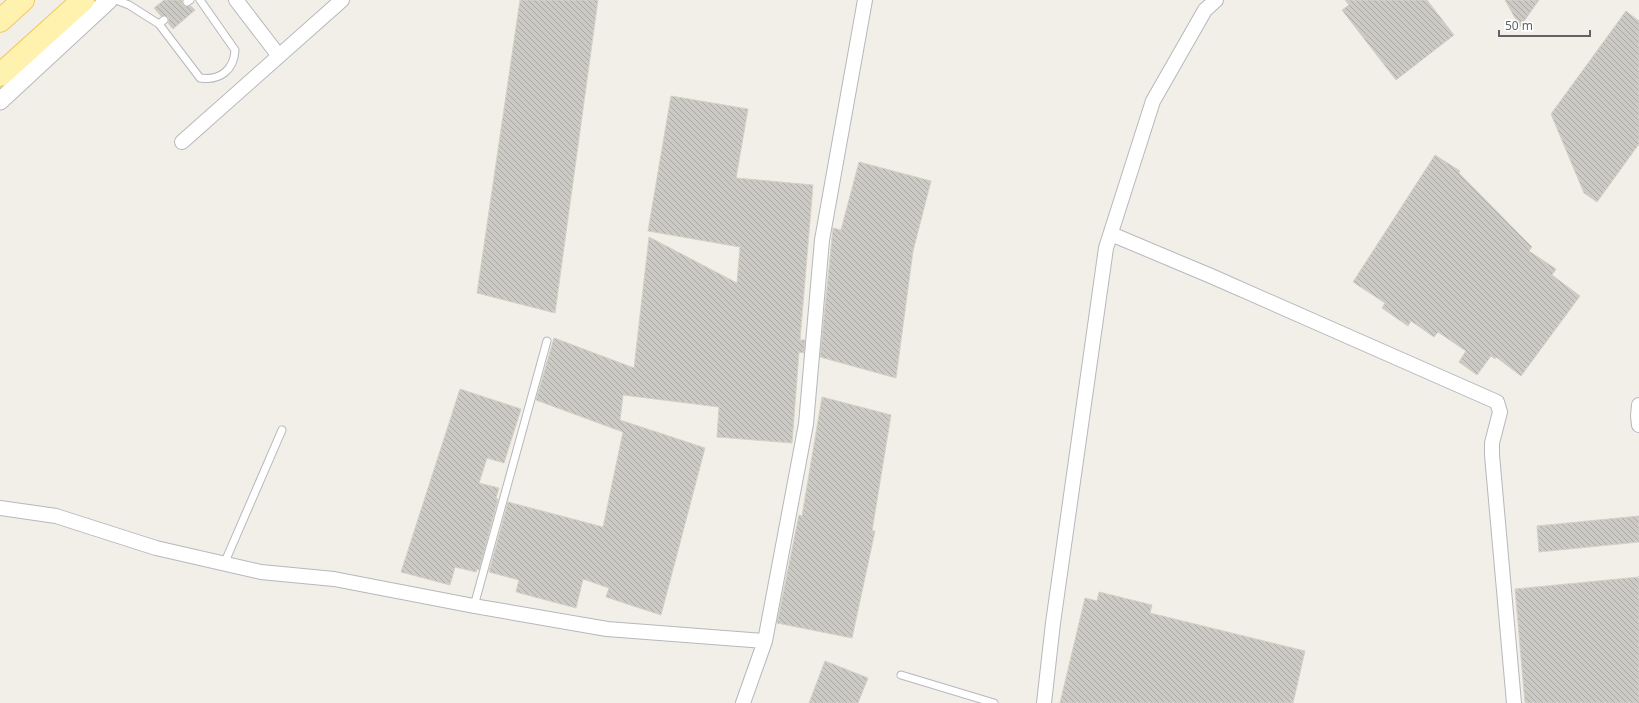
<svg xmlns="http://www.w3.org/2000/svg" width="1639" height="703" font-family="'Noto Sans',sans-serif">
<defs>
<pattern id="building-back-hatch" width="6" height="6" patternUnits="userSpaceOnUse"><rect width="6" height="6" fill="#cccac5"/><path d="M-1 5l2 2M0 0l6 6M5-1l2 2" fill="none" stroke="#a9a8a4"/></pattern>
</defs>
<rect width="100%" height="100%" fill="#f1efe8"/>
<path fill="url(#building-back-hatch)" stroke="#d6d1c6" d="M164 0H182V3L184 6H191L195 10 173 29 168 23 169 20 168 17 161 16 154 8Z
M520 0H598L555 313 477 293Z
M1345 0H1427L1454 35 1396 80 1342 10 1349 5Z
M1505 0H1539L1520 27Z
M1626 11 1639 21V144L1597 202 1584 193 1551 114Z
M671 96 748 109 736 178 813 185 800 340H805L804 353 799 352 792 443 717 437 719 407 623 395 620 420 705 448 661 615 606 597 609 588 583 579 576 608 516 592 519 580 489 572 508 502 603 527 623 432 536 400 554 338 634 368 649 237 737 283 740 247 648 231Z
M1435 155 1460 171 1459 173 1532 247 1529 251 1556 269 1552 275 1580 296 1521 376 1496 357 1495 359 1491 356 1477 375 1459 362 1466 351 1438 332 1434 337 1411 321 1408 326 1382 308 1385 303 1353 282Z
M859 162 931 181 913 251 896 378 820 357 833 228 841 230Z
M460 389 521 409 504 463 487 458 479 483 499 488 496 498 498 499 479 570 477 569 476 572 455 567 450 585 401 572Z
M822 397 891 415 872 531H875L852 638 777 623 799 515 802 516Z
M1639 516V542L1539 552 1537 526Z
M1639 577V703H1525L1515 589Z
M1099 592 1152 605 1150 613 1305 651 1293 703H1060L1085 598 1097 601Z
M825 661 868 678 858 703H809Z"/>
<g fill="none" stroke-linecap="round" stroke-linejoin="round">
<g stroke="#b5b8bc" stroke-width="9">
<path id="service" d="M116 0 129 5 159 24 164 20
M187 2 190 0
M159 24 200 78C220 81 234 70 235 50L200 0
M224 564 282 430
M474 606 547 341
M901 675 994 703"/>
</g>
<g stroke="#b5b8bc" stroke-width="16">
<path id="minor" d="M236 0 279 56
M182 142 342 0
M1111 234 1211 276 1497 402 1500 412 1492 443V455L1514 703
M1639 405 1638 416 1639 425
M0 508 56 516 156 548 261 572 334 579 474 606 607 629 765 641
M743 703 765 641 806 424 822 240 865 0
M1044 703 1053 623 1106 248 1153 101 1205 10 1216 0"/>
</g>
<g stroke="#b5b8bc" stroke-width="19">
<path id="tertiary" d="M0 101 109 0"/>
</g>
<g stroke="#f2c960" stroke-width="24">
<path id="primary" d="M0 21 23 0
M0 75 83 0"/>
</g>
<use href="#service" stroke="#fff" stroke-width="7"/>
<use href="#minor" stroke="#fff" stroke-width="14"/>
<use href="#tertiary" stroke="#fff" stroke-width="17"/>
<use href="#primary" stroke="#fff2af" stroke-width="22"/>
</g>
<path d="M1499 30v6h91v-6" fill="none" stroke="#5f6368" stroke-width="2"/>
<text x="1505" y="30" font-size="12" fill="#5f6368" stroke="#ffffff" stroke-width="3" paint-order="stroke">50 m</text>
</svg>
